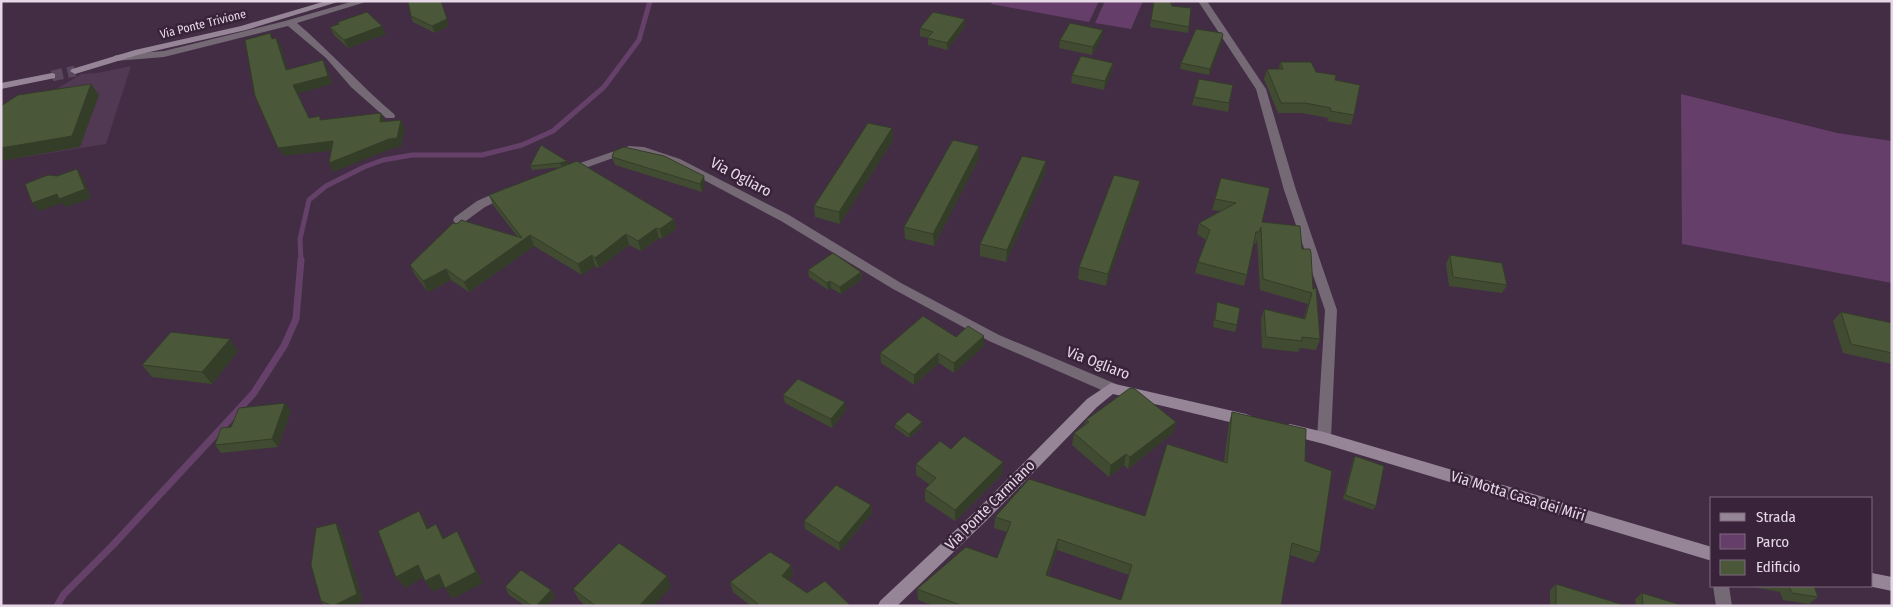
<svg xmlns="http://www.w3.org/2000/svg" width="1893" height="607" font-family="'Fira Sans Condensed',sans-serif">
<rect width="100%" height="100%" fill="#422d45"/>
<path fill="#513853" d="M131 66 106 144 1 161V123L81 74 97 73Z"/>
<path fill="#653e69" d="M993 1H1099L1089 22 991 4Z
M1105 1H1143L1131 29 1095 23Z
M1681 94 1837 133 1892 141V283L1682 244Z"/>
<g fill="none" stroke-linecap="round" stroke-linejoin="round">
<path stroke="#654169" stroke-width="5" d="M301 261 300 239 309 200 326 186 364 167 383 160 412 155H482L522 145 553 131 604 87 639 40 650 1"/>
<path stroke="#654169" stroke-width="7" d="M57 606 64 594 113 545 253 394 284 346 296 319 301 260"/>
<path stroke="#5b475d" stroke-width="11" stroke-dasharray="11 5" stroke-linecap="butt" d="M52 76 75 71"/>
<path fill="#746974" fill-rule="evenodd" d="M354 1H369L297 23C331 52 360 85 394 114L395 116 394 118H386L351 87 326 58 288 26 164 57 116 61 111 58 116 55 164 51 285 21Z
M1198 1H1207L1266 89 1296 190 1337 310 1331 438 1329 442 1324 444 1319 442 1317 438 1325 310 1284 190 1256 89Z
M629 146 644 147 680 159 789 215 901 283 999 335 1116 384 1118 388 1116 392 1111 393 1106 392 989 341 893 289 781 221 672 163 643 153 630 152 571 173 567 174 562 171 563 169Z
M506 188 510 189 512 192 510 195 485 207 463 223H455L453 220 455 217 477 201Z
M1713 586H1729L1732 606H1716Z"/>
<path fill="#968597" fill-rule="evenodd" d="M326 1H341L246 30 141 54 75 74 70 71 72 69 135 50 241 26Z
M52 73 55 74V78L1 89V83Z
M1111 383 1246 414 1251 416 1253 420 1251 424 1246 426 1113 394 1097 407 987 520 897 606H878L880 601 977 510 1087 399Z
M1290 424 1324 432 1712 547V561L1324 444 1285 434 1283 430 1285 426Z
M1872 573 1892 577V591L1868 586H1872Z"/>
</g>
<path fill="#404b31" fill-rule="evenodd" d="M1172 6 1189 27 1188 33 1150 27 1151 20Z
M411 16 449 26 435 33 413 22Z
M965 26 947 50 928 45V38L920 36V28Z
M330 27 386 34 348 48 334 35Z
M1102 38 1092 55 1059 48 1060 40Z
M1222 41 1209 75 1180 69 1181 63Z
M1280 62 1335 80 1354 115 1351 125 1327 121 1328 118 1302 113H1278L1264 79 1267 69H1279Z
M1113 63 1112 71 1104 90 1071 83 1072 75Z
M1233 85 1228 112 1192 105 1194 97Z
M892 128 893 140 840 224 815 217 814 206Z
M541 145 568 165 674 219 676 229 662 239 659 238 641 251 629 245 599 268 595 266 582 275 534 246 469 292 451 280 428 292 415 275 410 265 517 236 493 205 489 195 562 167 532 170 530 166Z
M979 146V158L934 246 905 239 904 227Z
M612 157 705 184 702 192 615 165Z
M1046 161 1045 173 1006 262 980 256V244Z
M1221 178 1262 222 1302 249 1313 289 1320 339 1316 350 1300 348 1298 352 1262 348 1261 320 1264 309 1304 318 1308 304 1260 290 1257 239 1256 244 1253 243 1247 275 1244 286 1195 273 1198 262 1206 240 1197 234 1199 223 1220 211 1212 210Z
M1140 181 1138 193 1106 286 1078 279 1079 267Z
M1450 255 1507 285 1502 293 1449 286 1446 264Z
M808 270 861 272 862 279 841 294 831 288 828 290 809 277Z
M1217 302 1237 325 1235 332 1213 327Z
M1841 312 1892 323V364L1843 353 1833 321Z
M984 336V346L954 373 939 363 914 385 881 363 880 353 956 337Z
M238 351 212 384 152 377 142 365Z
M783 395 846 410 832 428 785 403Z
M291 411 278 447 221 453 215 445 231 427Z
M1232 412 1305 461 1320 552 1314 563 1290 555 1281 606H934L918 600 917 589 997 558 1007 532 994 528 995 517 1145 516 1224 462 1229 423ZM1057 550 1129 575 1121 600 1048 576Z
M1086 420 1176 422 1173 433 1128 469 1124 465 1109 477 1072 445 1074 433 1085 424Z
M922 422V427L909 438 895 428V424Z
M951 449 1003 462 1002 474 955 521 925 501V489L930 485 916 475V464Z
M1355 456 1376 506 1373 510 1343 499 1353 460Z
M871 505 872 513 840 551 805 529 804 521Z
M336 523 341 530 363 601 353 606H325L321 601Z
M791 565 793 575 789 580 807 593 851 606H751L733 592 730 582Z
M667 576 671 587 653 606H586L579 600 573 589Z
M1556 584 1627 606H1550V590Z
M1748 586H1814L1818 597 1809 604 1783 600 1780 592Z
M505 587 551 590 555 597 547 606H526L509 595Z
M1642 593 1684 606H1636L1635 599Z"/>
<path fill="#343d28" d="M441 1 449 26 435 33 432 26Z
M965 19V26L947 50V43Z
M382 26 386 34 348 48 344 40Z
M1103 30 1102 38 1092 55 1093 47Z
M1223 35 1222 41 1209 75 1210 69Z
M276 38 281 46 290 78 286 70Z
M323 60 327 68 332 84 297 94 293 85Z
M1113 63 1112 71 1104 90 1105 81Z
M91 84 99 95 80 147 1 161V148Z
M381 113 385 121 384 131 380 122Z
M401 120 405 128 401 147 393 148 333 172 329 163Z
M892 128 893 140 840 224 839 212Z
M333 141 338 150 283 156 278 148Z
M979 146V158L934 246 933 234Z
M567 161 569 165 562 167 560 163Z
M1046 161 1045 173 1006 262 1007 250Z
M77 169 83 177 91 198 66 207 63 203 39 211 32 203Z
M704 176 705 184 702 192 700 184Z
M1140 181 1138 193 1106 286 1108 274Z
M674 219 676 229 662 239 660 229Z
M656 228 659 238 641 251 638 241Z
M626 234 629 245 599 268 595 258Z
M530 235 534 246 469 292 464 282Z
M592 255 595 266 582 275 578 264Z
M446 269 451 280 428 292 423 281Z
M861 272 862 279 841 294 840 287Z
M830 281 831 288 828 290 827 283Z
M984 336V346L954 373V363Z
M230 339 238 351 212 384 202 372Z
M938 353 939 363 914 385V375Z
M845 402 846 410 832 428 831 419Z
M285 403 291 411 278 447 272 439Z
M922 422V427L909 438V434Z
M1176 422 1173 433 1128 469 1130 457Z
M1126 454 1124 465 1109 477 1111 465Z
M1003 462 1002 474 955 521V510Z
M871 505 872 513 840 551 839 543Z
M419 511 426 522 434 540 427 529Z
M336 523 341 530 363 601 353 606H333Z
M436 524 444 536 450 550 443 539Z
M457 531 464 543 483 583 452 599 445 588Z
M1058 539 1057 550 1044 585 1046 575Z
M418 565 426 576 405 588 396 577Z
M791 565 793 575 784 586 782 576Z
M439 574 446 585 433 592 425 581Z
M667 576 671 587 653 606H639Z
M551 590 555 597 547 606H536Z"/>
<path fill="#4b5739" stroke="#343d28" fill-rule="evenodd" d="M413 1H441L447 19 432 26 411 16 408 2Z
M1154 1H1170L1172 6 1191 8 1189 27 1151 20Z
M367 12 382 26 344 40 330 27 339 24 338 22Z
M933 12 965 19 947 43 927 38 933 32 920 28Z
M1070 23 1103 30 1093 47 1060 40Z
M1196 29 1222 33 1223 35 1210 69 1181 63Z
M270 33 272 39 276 38 286 70 323 60 328 76 293 85 309 118 320 116V120L381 113 380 122 401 120 397 138 389 139 329 163 333 141 278 148 255 96 245 40Z
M1081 56 1113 63 1105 81 1072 75Z
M1280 62H1311L1316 72 1336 75 1335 80 1360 85 1354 115 1330 111 1331 108 1305 103H1281L1267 69H1283Z
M1199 79 1233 85 1229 103 1194 97Z
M91 84 72 136 1 148V106L18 95Z
M868 123 892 128 839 212 814 206Z
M953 140 979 146 933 234 904 227Z
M541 145 567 161 560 163 530 166Z
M624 147 664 156 704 176 700 184 612 157 614 151Z
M1022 156 1046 161 1007 250 980 244Z
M577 161 674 219 660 229 656 228 638 241 626 234 595 258 592 255 578 264 530 235 464 282 446 269 423 281 410 265 453 223 457 224 461 220 522 238 489 195Z
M77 169 85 189 59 199 57 194 32 203 25 184 48 175 57 176Z
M1114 175 1140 181 1108 274 1079 267Z
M1221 178 1270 188 1262 222 1300 226 1302 249H1310L1311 253 1313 289 1316 288 1320 339 1302 337V341L1266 337 1264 309 1305 319 1312 293 1263 279 1261 227 1259 232H1256L1247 275 1198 262 1210 230 1199 223 1236 203 1215 199Z
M833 253 861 272 840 287 830 281 827 283 808 270Z
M1450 255 1502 263 1507 285 1453 277Z
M1217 302 1240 308 1237 325 1215 320Z
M1841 312 1892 323V353L1851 344Z
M923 316 956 337 968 326 984 336 954 363 938 353 914 375 880 353Z
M171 332 230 339 202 372 142 365Z
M798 379 845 402 831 419 783 395Z
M1130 388 1135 389 1176 422 1130 457 1126 454 1111 465 1074 433 1089 422 1086 420Z
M285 403 272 439 215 445 221 428 231 427 239 408Z
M908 412 922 422 909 434 895 424Z
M1232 412 1306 429 1305 461 1332 471 1320 552 1292 543 1281 606H963L917 589 966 547 997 558 1011 522 995 517 1029 479 1145 516 1167 444 1227 463ZM1058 539 1132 565 1121 600 1046 575Z
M964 436 1003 462 955 510 925 489 936 478 916 464 940 441 951 449Z
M1355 456 1384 466 1376 506 1345 495Z
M836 485 871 505 839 543 804 521Z
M419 511 427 529 436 524 443 539 457 531 476 572 445 588 439 574 425 581 418 565 396 577 378 531Z
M336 523 357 594 333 606 321 601 311 565 316 528Z
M619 543 667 576 639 606H596L573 589Z
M770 552 791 565 782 576 807 593 825 581 851 606H756L758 604 730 582Z
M521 570 551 590 536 606H532L505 587Z
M1556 584 1627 606H1556Z
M1789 586H1814L1818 597 1792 593Z
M1642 593 1684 606H1643Z"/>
<g text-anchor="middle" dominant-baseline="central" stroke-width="5" stroke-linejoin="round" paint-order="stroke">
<g font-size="12" fill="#e6d8e7" stroke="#38233a">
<text transform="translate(203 24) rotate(-14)">Via Ponte Trivione</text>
</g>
<g font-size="15" fill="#e6d8e7" stroke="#38233a">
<text transform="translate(741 177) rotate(28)">Via Ogliaro</text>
<text transform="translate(1098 363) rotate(21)">Via Ogliaro</text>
<text transform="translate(1518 496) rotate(17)">Via Motta Casa dei Miri</text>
<text transform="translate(990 505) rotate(-45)">Via Ponte Carmiano</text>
</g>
</g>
<rect width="1893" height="607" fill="none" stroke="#e6d8e7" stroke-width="5"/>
<rect x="1710" y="497" width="162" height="90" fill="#38233a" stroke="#7e6b7f"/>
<rect x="1720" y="513" width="25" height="8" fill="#968597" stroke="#7e6b7f"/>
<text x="1756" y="522" font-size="15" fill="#e6d8e7">Strada</text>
<rect x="1720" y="534" width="25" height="15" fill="#653e69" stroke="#7e6b7f"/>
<text x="1756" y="547" font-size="15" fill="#e6d8e7">Parco</text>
<rect x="1720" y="560" width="25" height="15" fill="#4b5739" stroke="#7e6b7f"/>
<text x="1756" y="572" font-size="15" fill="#e6d8e7">Edificio</text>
</svg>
